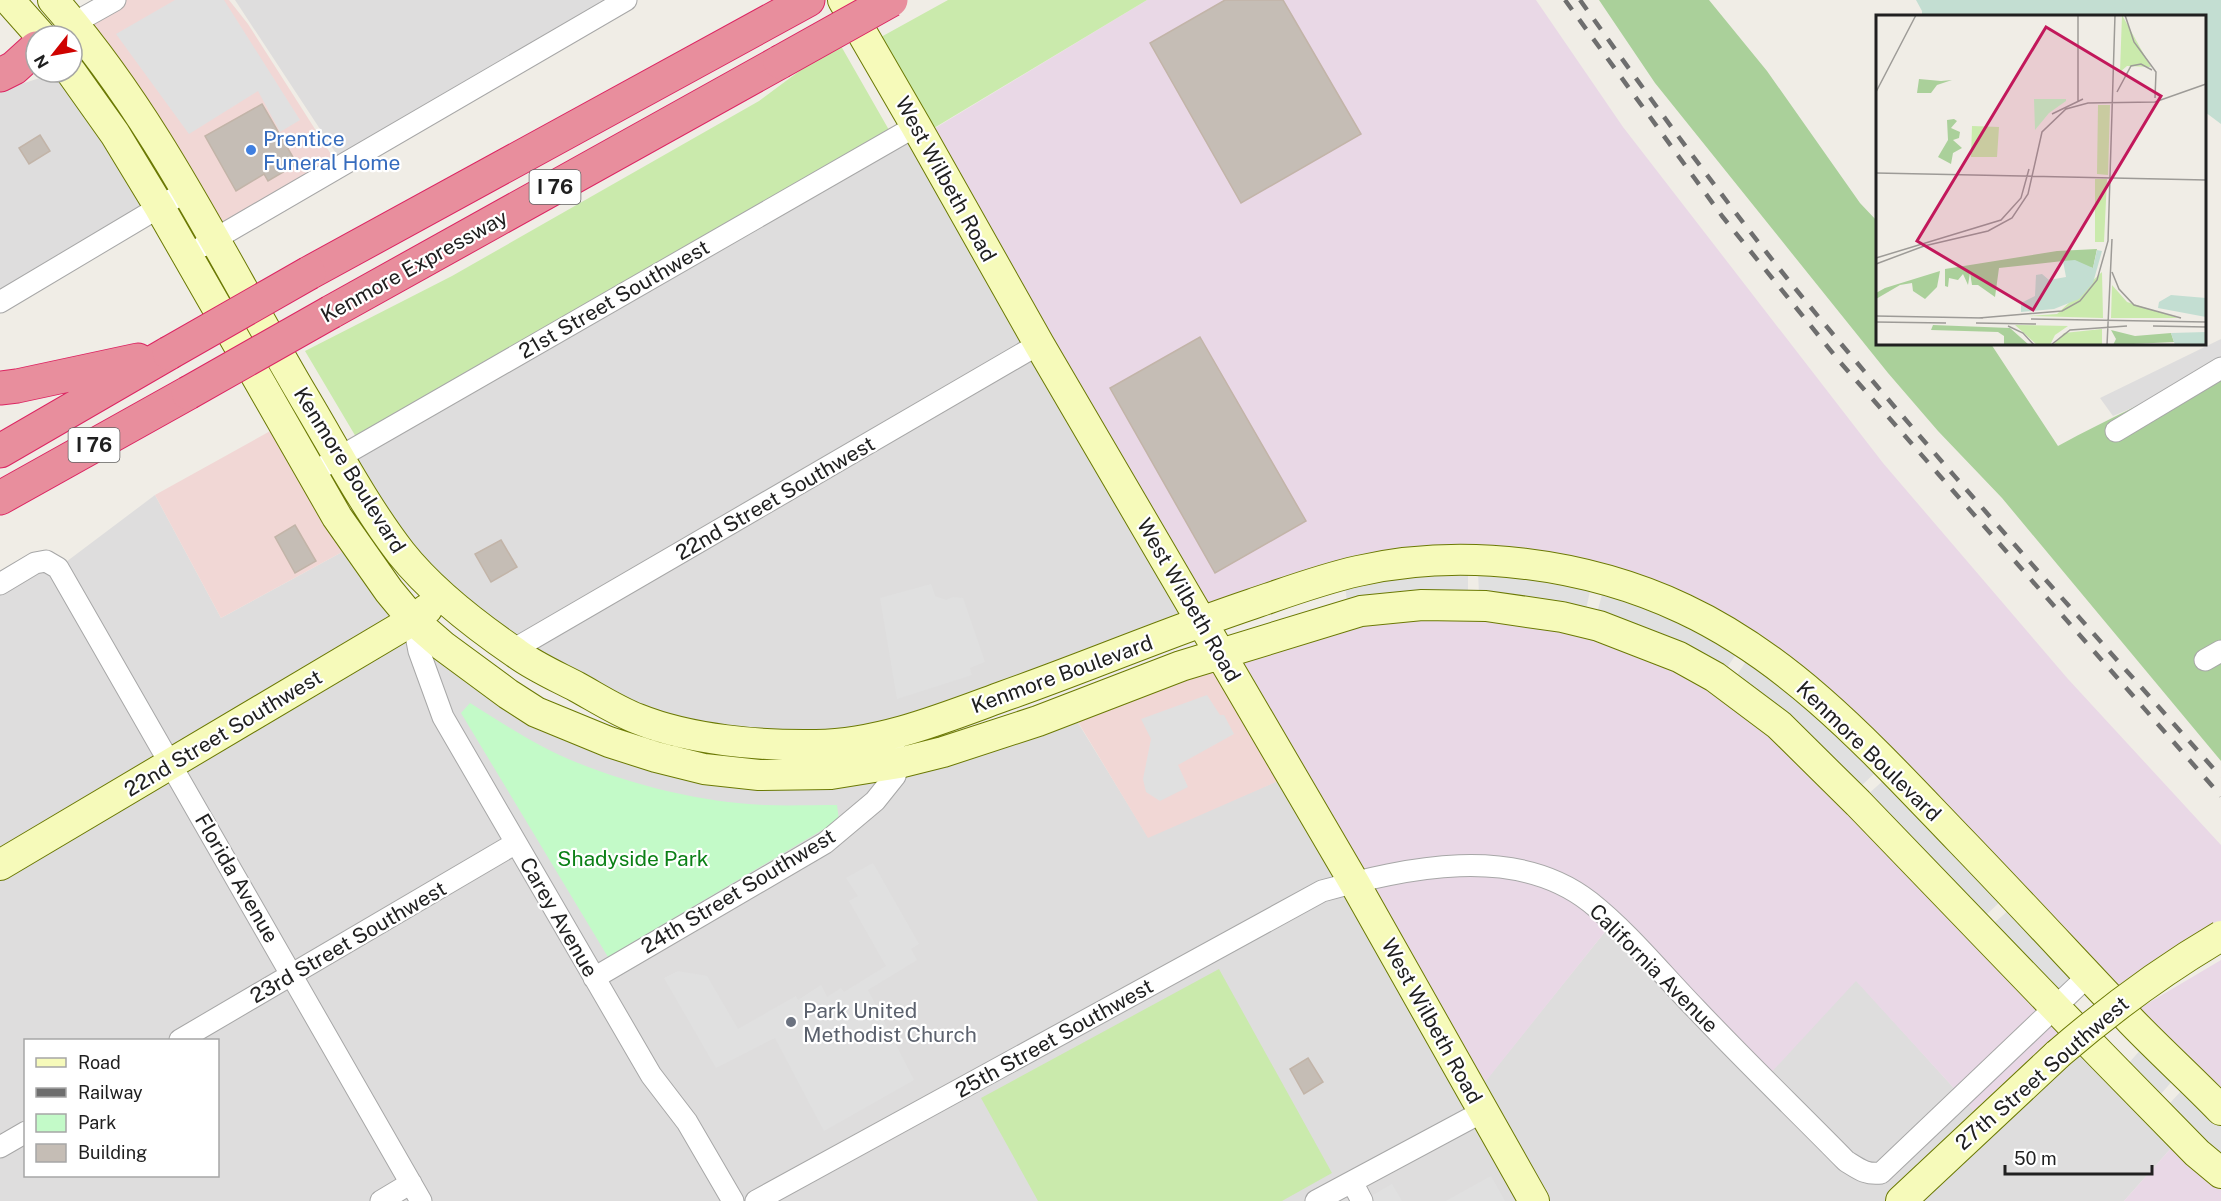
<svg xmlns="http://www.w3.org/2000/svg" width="2221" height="1201" font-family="'Public Sans',sans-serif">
<rect width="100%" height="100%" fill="#f0ede6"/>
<path fill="#dedddd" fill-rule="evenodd" d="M235 0H626L343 164Z
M58 72 160 208 0 302V91Z
M916 126 1201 621 908 730 681 731 442 596 340 457Z
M2221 339V364L2153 399 2113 416 2100 398Z
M155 495 221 618 355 545 389 591 536 712 791 776 1069 708 1148 837 1291 775 1474 1095 1612 923 1857 981 1962 1097 2092 1046 2181 1137 2124 1201H0V584L35 563 58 568ZM26 1040H218V1176H26Z"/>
<path fill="#f1d7d5" d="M125 0H229L248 24 336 162 217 231 83 24Z
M283 424 355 545 221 618 155 495Z
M1217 662 1285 778 1148 838 1075 717Z"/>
<path fill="#e9d8e6" d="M1147 0H1536L1623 127 1883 463 2068 679 2221 845V938L2117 1005 1895 772 1688 611 1446 561 1201 621 922 136Z
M1486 606 1715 677 2080 1034 1983 1123 1962 1097 1856 981 1768 1076 1612 923 1474 1096 1220 654 1308 626Z
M2221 960V1095L2135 1011Z
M2181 1137 2221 1173V1201H2124Z"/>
<path fill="#caeaac" d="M948 0H1147L934 128 881 37Z
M841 46 889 130 356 437 305 351 452 276 759 101 821 55Z
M1219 969 1332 1173 1282 1201H1038L981 1098Z"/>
<path fill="#aad09a" d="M1599 0H1709L1767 71 1860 203 1877 221 1878 344H1991L2058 446C2111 417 2167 392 2221 364V761L2002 498 1938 431 1888 373 1655 83Z"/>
<path fill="#c3ded2" d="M1916 0H2221V124L2205 112 2204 16H1922V11Z"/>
<path fill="#c3fac8" d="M470 703C505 725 540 748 578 763 636 786 701 802 764 805 788 806 812 805 837 805L839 820 608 957 461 713Z"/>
<path fill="#e0e0e0" d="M175 0H224L300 120 280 132 258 91 189 134 116 34Z
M1468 571V592L1347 603 1345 583Z
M1478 572 1591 587 1586 609 1479 594Z
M931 584 935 596 946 600 953 597 963 598 985 662 970 668 972 675 897 699 880 598Z
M1603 591 1629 599 1738 651 1725 671 1597 613Z
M1749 657 1878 770 1860 787 1735 678Z
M1207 695 1220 715H1224L1234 734 1178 765 1188 787 1160 801 1146 792 1143 779 1151 739 1141 719Z
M1885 779 2002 900 1985 916 1867 795Z
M873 863 919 944 911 949 917 960 868 990 914 1080 824 1131 775 1038 716 1068 664 978 678 971 707 976 738 1029 796 996 798 1000 821 985 827 997 841 988 844 992 886 966 849 901 858 896 846 878Z
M2010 909 2073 975 2056 992 1993 924Z
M2143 1047 2175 1078 2160 1095 2127 1065Z
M2184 1088 2221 1123V1157L2168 1105Z
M1491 1176 1505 1201H1446Z
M1392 1184 1402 1201H1367L1366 1199Z"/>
<path fill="#c5bdb5" stroke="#c2b4a8" stroke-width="1.5" d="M1225 0H1283L1361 134 1241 203 1150 43Z
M262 104 297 164 268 181 264 174 236 191 205 136Z
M40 135 50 151 29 164 19 148Z
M1200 337 1306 521 1215 573 1110 388Z
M295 525 316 561 295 573 275 537Z
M501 540 517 567 491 582 475 554Z
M1308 1058 1323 1082 1304 1094 1290 1069Z"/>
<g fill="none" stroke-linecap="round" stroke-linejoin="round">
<g stroke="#a7a7a7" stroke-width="23">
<path id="street" d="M74 23 115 0
M203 246 626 0
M0 302 188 190
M2116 431 2221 368
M312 473 916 126
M0 584 35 563 46 561 58 568 421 1201
M413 620 419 651 443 717 651 1075 687 1122 733 1201
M511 651 1039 344
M2205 660 2221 651
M594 978 825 843 875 801 895 776 899 763 896 753
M180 1040 516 843
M0 1147 26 1132
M1352 1182 1362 1201
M381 1201 411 1183
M756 1201 1322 891C1406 868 1515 843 1590 902 1629 933 1661 973 1696 1009 1745 1061 1796 1110 1846 1161 1859 1169 1866 1175 1881 1173L2089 975
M1316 1201 1482 1112"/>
</g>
<g stroke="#6b7904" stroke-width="32">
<path id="secondary" d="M9 0 41 36
M53 0C158 119 225 264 305 399 336 451 364 505 401 553 432 592 475 625 516 653 535 667 556 676 577 687 597 698 617 711 638 719 690 740 761 746 816 745 881 744 944 718 1004 696 1087 667 1168 632 1252 604 1287 592 1322 579 1358 571 1464 547 1586 563 1684 609 1795 661 1877 754 1960 840 2018 900 2075 962 2132 1022 2161 1052 2192 1080 2221 1110
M843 0 916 126 1039 344 1355 884 1534 1201
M71 72 115 134 160 208 337 517 389 591 413 620 443 646 508 694 536 712 609 742 656 757 704 769 759 775 831 774 899 763 943 752 1038 721 1181 666 1361 611 1422 605 1486 606 1562 617 1599 626 1679 657 1715 677 1779 725 1858 803 2101 1055 2197 1153 2221 1173
M0 865 413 620 427 609
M1901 1201 2058 1054"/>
</g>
<g stroke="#dc2562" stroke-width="35">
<path id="highway" d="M0 75 14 68 36 48
M309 273 808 0
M331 312 780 62
M0 388 17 386 138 360
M0 451 169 353
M0 498 188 393"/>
</g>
<use href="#street" stroke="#fff" stroke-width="21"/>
<use href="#secondary" stroke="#f6faba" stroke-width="30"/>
<use href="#highway" stroke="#e88e9d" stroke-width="33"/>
<path stroke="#6e6e6e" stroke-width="4.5" stroke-dasharray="12 12" stroke-linecap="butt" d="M1565 0 1722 216 1840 362 2221 796
M1580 0C1659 111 1739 222 1827 327 1955 480 2089 628 2221 777"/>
<g stroke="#6b7904" stroke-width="32" stroke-linecap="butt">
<path id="secondary-bridge" d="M2058 1054C2109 1010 2163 970 2221 936"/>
</g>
<g stroke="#dc2562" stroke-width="35" stroke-linecap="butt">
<path id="highway-bridge" d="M780 62 891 0
M169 353 309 273
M188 393 331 312"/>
</g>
<use href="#secondary-bridge" stroke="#f6faba" stroke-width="30"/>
<use href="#highway-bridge" stroke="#e88e9d" stroke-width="33"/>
</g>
<circle fill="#3f7fe0" stroke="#fff" stroke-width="2" cx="251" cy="150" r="6"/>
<circle fill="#6b7280" stroke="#fff" stroke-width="2" cx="791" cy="1022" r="6"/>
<g text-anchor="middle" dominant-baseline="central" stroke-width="4.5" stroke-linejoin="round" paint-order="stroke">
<g fill="#fff" stroke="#636363" stroke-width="1.5">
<rect x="529.5" y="170" width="51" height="34" rx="4.5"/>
<rect x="68.5" y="428" width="51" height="34" rx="4.5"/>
</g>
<g font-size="20" font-weight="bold" fill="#202020">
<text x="555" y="187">I 76</text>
<text x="94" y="445">I 76</text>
</g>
<g font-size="21" fill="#366cbe" stroke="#fff" text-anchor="start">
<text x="263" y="138">Prentice<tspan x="263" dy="24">Funeral Home</tspan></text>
</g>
<g font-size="21" fill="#202020" stroke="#fff">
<text transform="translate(946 179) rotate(61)">West Wilbeth Road</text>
<text transform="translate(414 266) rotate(-29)">Kenmore Expressway</text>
<text transform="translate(614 299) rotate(-30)">21st Street Southwest</text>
<text transform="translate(350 470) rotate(58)">Kenmore Boulevard</text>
<text transform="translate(775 498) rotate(-30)">22nd Street Southwest</text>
<text transform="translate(1189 600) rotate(60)">West Wilbeth Road</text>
<text transform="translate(1062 674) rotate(-20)">Kenmore Boulevard</text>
<text transform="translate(223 733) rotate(-31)">22nd Street Southwest</text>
<text transform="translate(1869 751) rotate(44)">Kenmore Boulevard</text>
<text transform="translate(237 878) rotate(60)">Florida Avenue</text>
<text transform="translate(738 891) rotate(-31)">24th Street Southwest</text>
<text transform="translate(559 917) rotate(60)">Carey Avenue</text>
<text transform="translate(348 942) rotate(-30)">23rd Street Southwest</text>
<text transform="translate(1654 968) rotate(45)">California Avenue</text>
<text transform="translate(1432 1021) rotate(61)">West Wilbeth Road</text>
<text transform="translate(1054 1038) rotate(-29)">25th Street Southwest</text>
<text transform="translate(2042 1073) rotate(-41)">27th Street Southwest</text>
</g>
<g font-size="21" fill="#0b8016" stroke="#fff">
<text x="633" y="858">Shadyside Park</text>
</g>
<g font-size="21" fill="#5b616d" stroke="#fff" text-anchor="start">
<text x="803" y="1010">Park United<tspan x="803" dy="24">Methodist Church</tspan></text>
</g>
</g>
<g transform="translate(1876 15)">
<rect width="330" height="330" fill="#f0ede6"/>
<path d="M246 0 275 52 251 51 244 57ZM222 90H234L232 160 221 159ZM96 111 123 112 121 142H95ZM219 164H231L228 227H219ZM226 257 227 303 152 301 181 299ZM236 270 251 287 302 303H235ZM139 310 192 311 179 320 174 330H161ZM226 314V330H177L188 318Z" fill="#caeaac"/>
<path d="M43 64 65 66 76 65 61 70 55 78H41ZM78 104 81 106 75 113 84 117 83 123 77 125 86 133 77 138 75 149 62 142 72 125 71 105ZM221 234 217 253 187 246 123 253 119 282 102 270H96L94 258 92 270 87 259 82 265 73 263 72 272 69 271V254L181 236ZM64 256 61 272 49 284 37 276 36 268 24 270 0 284V278L9 273ZM57 310 134 313 153 330H128V321L122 317 55 315ZM235 315 259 321 295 318 298 327 237 330 240 324Z" fill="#aad09a"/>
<path d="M221 235 226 236 217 268 203 284 178 294 145 297V288L159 281 160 260 166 259 173 265 190 262 187 246 199 245 217 253ZM295 280 330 283V302L282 293 283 287ZM330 317V330H299L295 318Z" fill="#c3ded2"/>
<path d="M158 84H190V86L173 98 159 115Z" fill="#c3fac8"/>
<path fill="none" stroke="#9d9b97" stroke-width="1.5" d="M249 0 258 27 280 57 279 83M0 77 40 0M241 77 255 51 265 49 276 55M202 87V0M176 99 207 84M0 158 330 165M0 243 125 205 145 183 153 154M0 249 48 231 112 216 136 203 152 179 166 117 190 94 212 88 279 87 330 69M236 257 243 274 258 290 305 303M0 301 107 303M103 303 186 296 204 286 221 265 232 226 239 0M155 304 330 307M0 307 70 308M100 308 160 309M132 311 147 318 158 330M277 311 330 312M175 330 194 315 251 311M231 330 236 224"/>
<path fill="#c2185b" fill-opacity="0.15" stroke="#c2185b" stroke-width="3" d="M170 12 285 81 157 295 41 226Z"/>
<rect width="330" height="330" fill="none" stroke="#202020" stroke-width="3"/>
</g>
<rect x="24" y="1039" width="195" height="138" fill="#ffffff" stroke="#a6a6a6" stroke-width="1.5"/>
<rect x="36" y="1058" width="30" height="9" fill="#f6faba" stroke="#a6a6a6" stroke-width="1.5"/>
<text x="78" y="1069" font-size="18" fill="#202020">Road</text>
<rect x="36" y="1088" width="30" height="9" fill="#6e6e6e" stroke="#a6a6a6" stroke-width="1.5"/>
<text x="78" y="1099" font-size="18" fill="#202020">Railway</text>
<rect x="36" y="1114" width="30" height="18" fill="#c3fac8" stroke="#a6a6a6" stroke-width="1.5"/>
<text x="78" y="1129" font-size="18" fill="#202020">Park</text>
<rect x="36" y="1144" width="30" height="18" fill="#c5bdb5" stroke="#a6a6a6" stroke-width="1.5"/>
<text x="78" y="1159" font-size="18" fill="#202020">Building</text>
<g transform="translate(54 54) rotate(239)"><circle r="28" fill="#ffffff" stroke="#a6a6a6" stroke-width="1.5"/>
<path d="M0-4.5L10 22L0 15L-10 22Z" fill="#cf0200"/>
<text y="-9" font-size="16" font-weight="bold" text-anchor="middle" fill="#202020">N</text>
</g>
<path d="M2005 1165v9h147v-9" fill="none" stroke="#202020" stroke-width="3"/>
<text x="2014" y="1165" font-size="18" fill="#202020" stroke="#ffffff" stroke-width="4.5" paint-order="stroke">50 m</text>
</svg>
